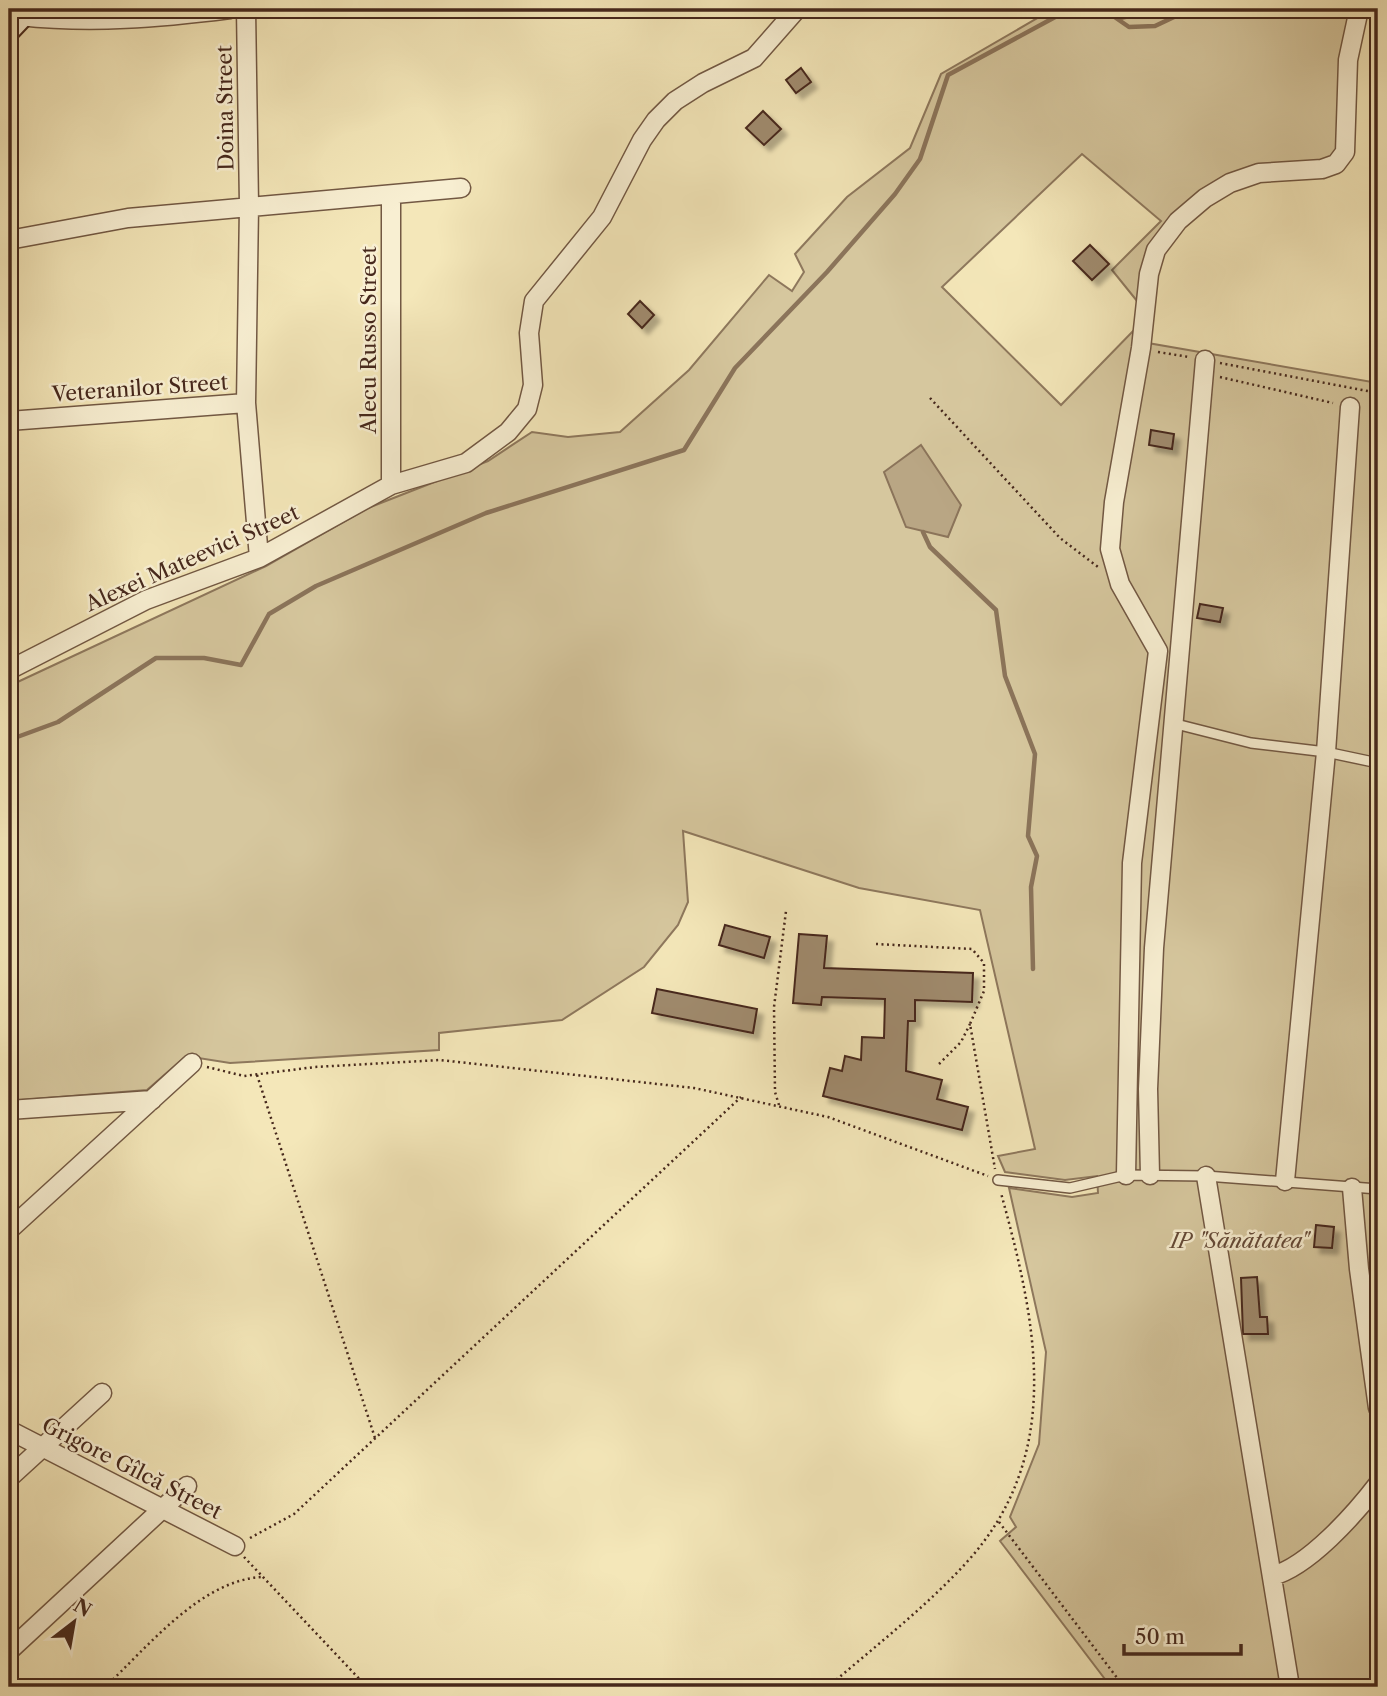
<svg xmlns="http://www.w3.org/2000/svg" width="1387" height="1696" font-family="'Libre Caslon Text',serif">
<defs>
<filter id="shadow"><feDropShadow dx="6" dy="6" stdDeviation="2" flood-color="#0004"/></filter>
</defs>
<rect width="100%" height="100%" fill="#f4e7b9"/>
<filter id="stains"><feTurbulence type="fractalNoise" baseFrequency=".00286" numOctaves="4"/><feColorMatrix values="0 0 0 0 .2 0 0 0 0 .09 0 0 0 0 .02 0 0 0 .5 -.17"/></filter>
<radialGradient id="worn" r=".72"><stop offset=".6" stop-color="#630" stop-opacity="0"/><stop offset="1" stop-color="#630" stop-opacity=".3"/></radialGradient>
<path fill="#d6c79e" stroke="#8e785d" stroke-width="2" d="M1053 9H1109L1122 19 1171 9H1355L1340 145 1331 159 1320 165 1257 169 1170 222 1137 301 1112 270 1161 221 1082 154 942 287 1061 405 1136 328 1148 343 1378 383V1687H1111L1000 1541 1016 1527 1010 1517 1039 1444 1046 1352 1009 1188 1072 1197 1098 1193 1097 1176 1065 1180 1005 1172 998 1156 1035 1149 980 910 859 888 683 831 688 902 678 925 644 967 562 1020 439 1033V1050L230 1063 186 1056 147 1090 9 1101V686L266 566 368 508 488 461 532 432 568 437 620 432 689 370 769 275 792 291 804 272 795 254 847 197 910 148 941 74Z"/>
<path fill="#b9a684" stroke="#8b745a" stroke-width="2" d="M921 445 961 505 948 537 906 527 884 472Z"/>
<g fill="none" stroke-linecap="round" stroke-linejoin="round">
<path stroke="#8b745a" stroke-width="4.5" d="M1103 9 1129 27 1155 26 1191 9
M923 532 930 547 996 610 1005 676 1035 754 1028 836 1037 856 1031 887 1033 969
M9 740 58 722 156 658H204L241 665 269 614 316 586 486 513 684 450 735 368 827 272 895 194 920 159 948 75 1070 9"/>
</g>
<path fill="#a08b6e" stroke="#46281c" stroke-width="2" filter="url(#shadow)" d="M801 68 811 82 796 93 786 80Z
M763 111 781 129 764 145 746 128Z
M1090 245 1109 264 1092 280 1073 261Z
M640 301 654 315 642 328 628 314Z
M1151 430 1174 434 1172 449 1149 445Z
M1200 604 1223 608 1220 622 1197 618Z
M725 925 770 937 764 958 719 945Z
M799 934 827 936 824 968 973 973 972 1002 915 1000V1021H908L906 1071 942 1080 937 1099 968 1107 962 1130 823 1096 830 1068 842 1071 845 1056 861 1060 862 1037 884 1038 885 999 822 997 821 1005 793 1003Z
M657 989 757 1009 753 1033 652 1013Z
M1316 1225 1334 1227 1332 1248 1314 1247Z
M1257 1277 1260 1317H1267L1268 1334H1243L1241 1278Z"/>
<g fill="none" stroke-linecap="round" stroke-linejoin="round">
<g stroke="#725843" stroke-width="12">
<path id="lane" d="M1176 724 1251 743 1326 752 1378 763
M998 1180 1070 1188 1126 1175 1206 1176 1378 1189"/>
</g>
<g stroke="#725843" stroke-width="21">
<path id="street" d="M246 9 249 206 246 403 259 558
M20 16C92 24 159 18 230 9
M9 240 128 218 461 188
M9 421 246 403
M391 485V195
M9 670 146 600 259 558 391 485 466 463 508 432 527 409 533 385 529 333 534 301 602 217 642 140 656 120 675 101 703 83 754 58 797 9
M9 1110 152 1100
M1126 1175 1132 863 1158 651 1120 584 1110 549 1114 502 1141 348 1149 274 1156 250 1178 221 1205 198 1230 183 1259 173 1322 169 1336 164 1345 152 1348 60 1359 9
M1150 1175 1148 1089 1154 948 1205 360
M1206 1176 1290 1687
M1285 1181 1326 752 1350 407
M1352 1188 1359 1269 1378 1408
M9 1230 192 1063
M9 1430 235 1546
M9 1478 102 1393
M1272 1576C1308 1567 1355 1514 1378 1484
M9 1651 187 1486"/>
</g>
<g stroke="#46281c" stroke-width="28">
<path id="secondary" d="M9 28 27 9"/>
</g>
<path stroke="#46281c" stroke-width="2.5" stroke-dasharray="2 3.5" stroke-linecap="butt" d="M1158 352 1189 357
M1220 363 1378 393
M1220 377 1333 403
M930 398 1060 538 1098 567
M876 944 972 949 984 963V991L970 1024 995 1169
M939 1064 961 1042 970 1024
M207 1067 244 1076 315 1067 440 1060 694 1088 828 1117 988 1176
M257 1075 375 1438
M779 1105 775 1092 774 1007 786 911
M999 1522 1124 1687
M250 1538 294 1514 741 1097
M244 1557 367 1687
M105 1687C148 1647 200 1581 261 1577
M828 1687C874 1647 925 1608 966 1563 1066 1454 1036 1321 1001 1193"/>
<use href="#lane" stroke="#f8efd2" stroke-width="9"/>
<use href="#street" stroke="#f8efd2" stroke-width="18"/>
<use href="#secondary" stroke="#f8efd2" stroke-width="24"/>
</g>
<g text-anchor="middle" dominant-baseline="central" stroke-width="5" stroke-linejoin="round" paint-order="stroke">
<g font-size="21" fill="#46281c" stroke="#f8efd2">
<text transform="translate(225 108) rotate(-91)">Doina Street</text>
<text transform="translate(368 340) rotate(-90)">Alecu Russo Street</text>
<text transform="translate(140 388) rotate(-4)">Veteranilor Street</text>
<text transform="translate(192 558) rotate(-24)">Alexei Mateevici Street</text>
<text transform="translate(132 1468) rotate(27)">Grigore Gîlcă Street</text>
</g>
<g font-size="21" font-style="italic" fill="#634836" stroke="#f8efd2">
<text x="1239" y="1240">IP "Sănătatea"</text>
</g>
</g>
<rect width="1387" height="1696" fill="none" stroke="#f4e7b9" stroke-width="35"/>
<rect x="10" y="10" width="1366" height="1675" fill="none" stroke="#46281c" stroke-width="3.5"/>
<rect x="18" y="18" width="1352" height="1661" fill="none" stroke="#46281c" stroke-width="2"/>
<g transform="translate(74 1622) rotate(31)" stroke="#f8efd2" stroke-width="5" paint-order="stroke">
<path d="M0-5L12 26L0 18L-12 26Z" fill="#46281c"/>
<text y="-10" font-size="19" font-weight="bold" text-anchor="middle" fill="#46281c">N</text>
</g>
<path d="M1124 1644v10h117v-10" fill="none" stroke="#46281c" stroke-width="3.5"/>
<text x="1135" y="1644" font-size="21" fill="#46281c" stroke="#f8efd2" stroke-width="5" paint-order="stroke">50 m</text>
<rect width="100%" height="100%" filter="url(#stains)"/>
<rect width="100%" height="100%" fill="url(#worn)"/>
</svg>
